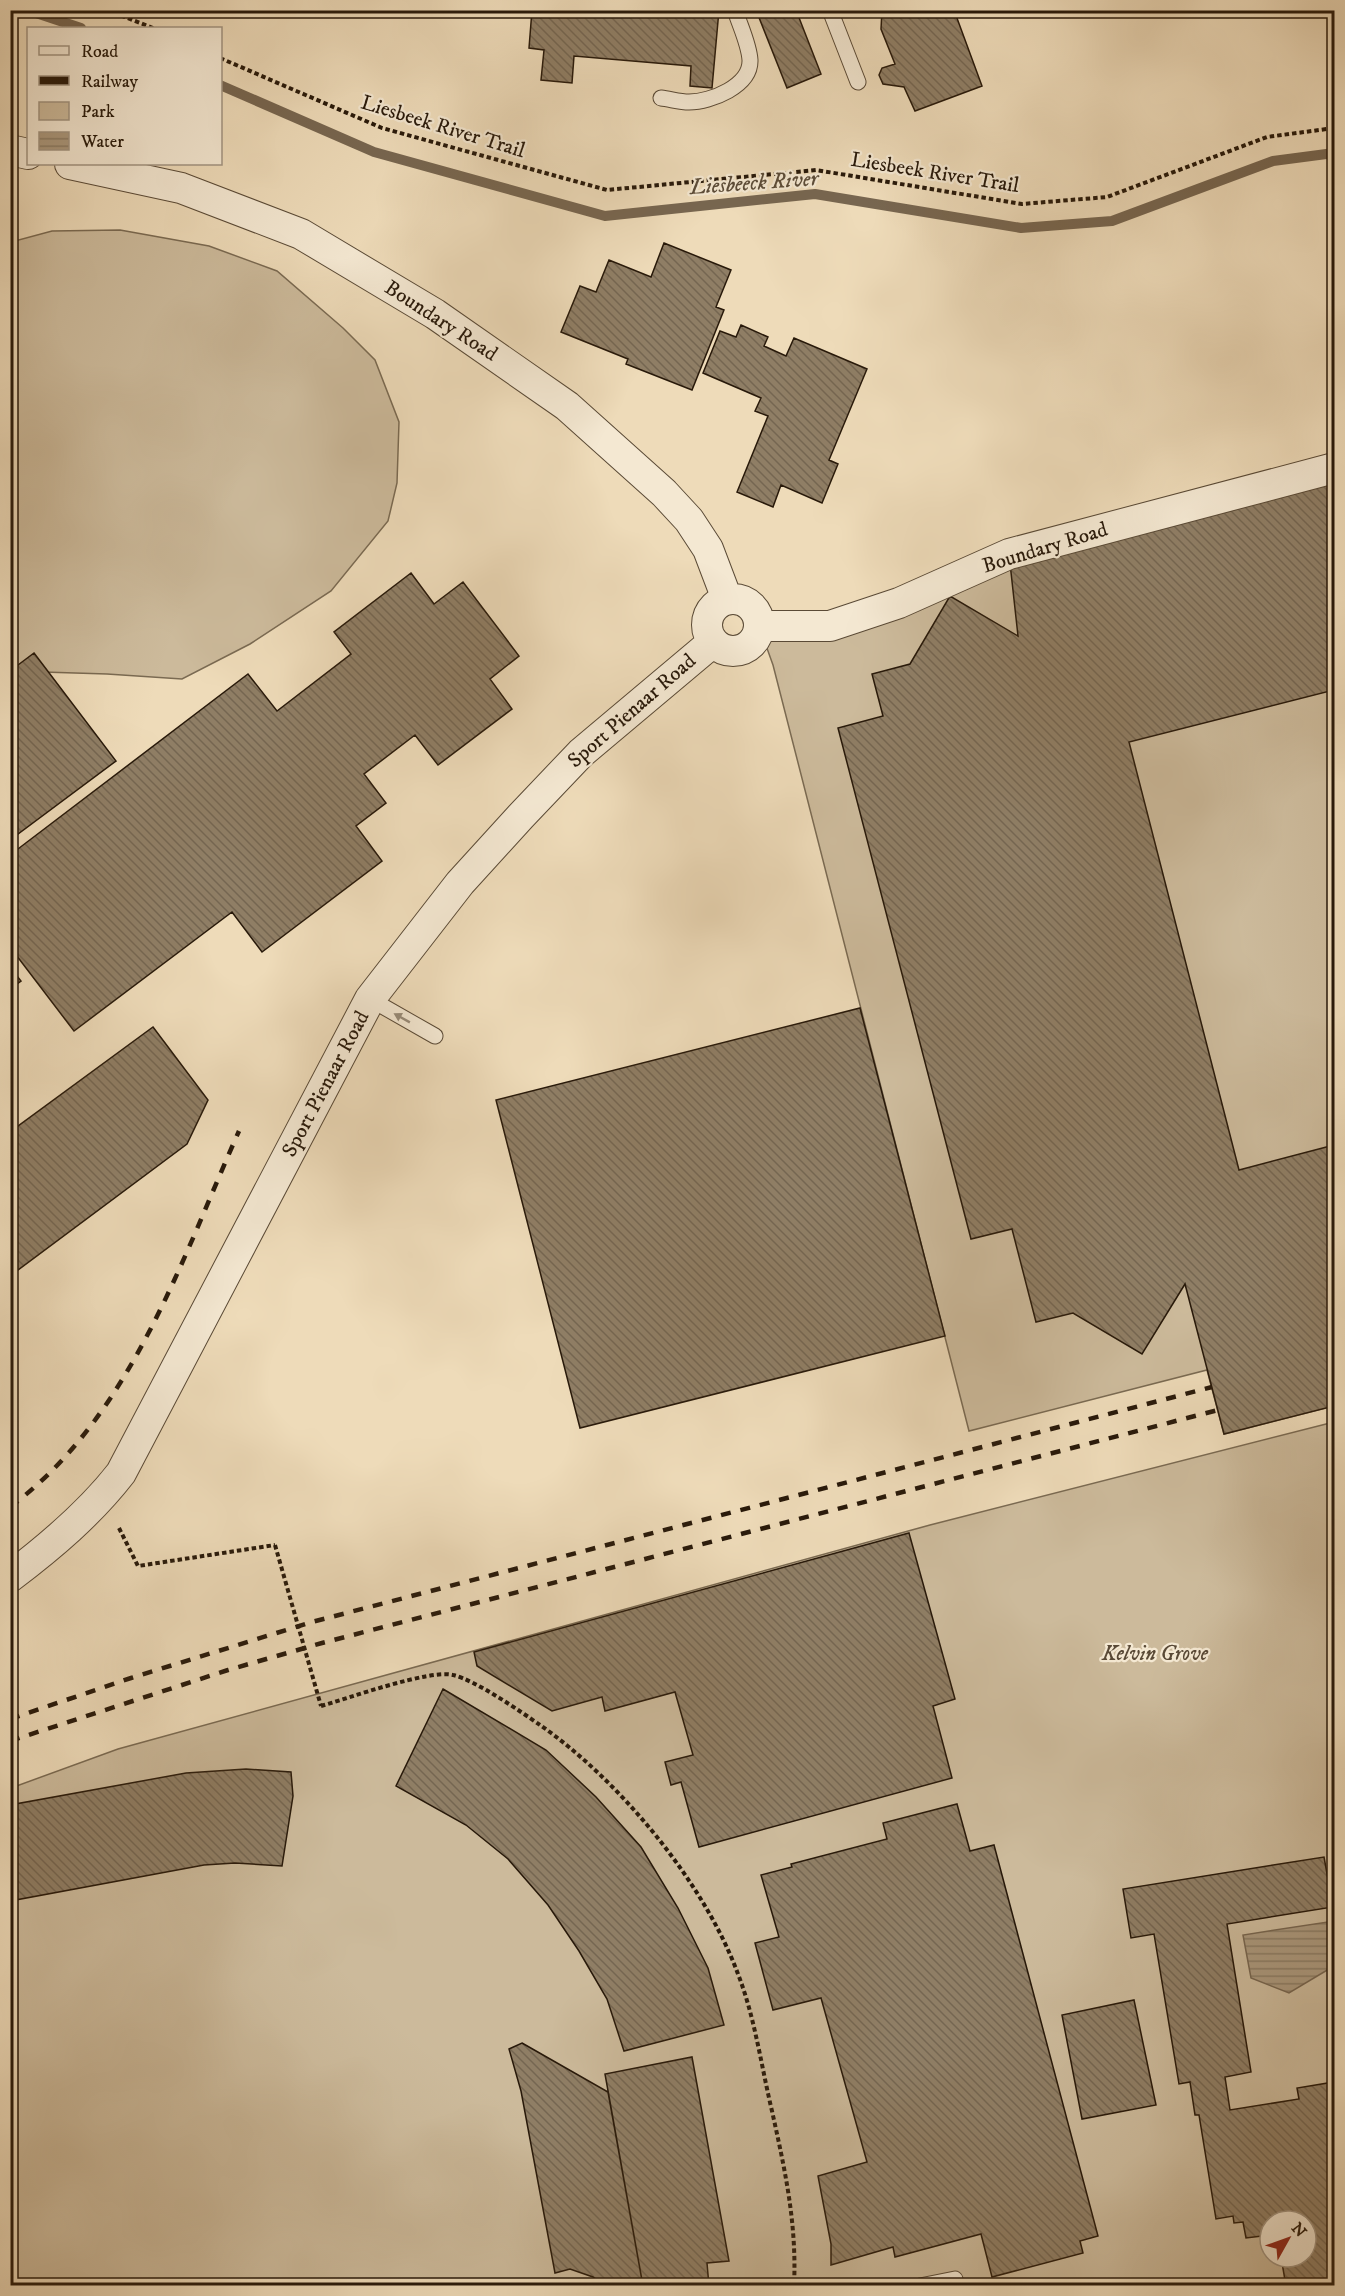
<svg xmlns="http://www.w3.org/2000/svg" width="1345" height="2296" font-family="'IM FELL DW Pica',serif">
<defs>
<pattern id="water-rules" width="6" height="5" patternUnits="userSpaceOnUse" patternTransform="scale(1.5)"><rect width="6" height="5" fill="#ab997e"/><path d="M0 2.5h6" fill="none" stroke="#8b7c65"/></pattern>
<pattern id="building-back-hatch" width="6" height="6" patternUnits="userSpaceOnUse" patternTransform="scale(1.5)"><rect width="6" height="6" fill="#8f7e65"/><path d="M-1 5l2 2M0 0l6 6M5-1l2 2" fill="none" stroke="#756651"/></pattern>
</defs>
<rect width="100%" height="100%" fill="#eedbb9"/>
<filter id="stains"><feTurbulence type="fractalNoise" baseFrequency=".00333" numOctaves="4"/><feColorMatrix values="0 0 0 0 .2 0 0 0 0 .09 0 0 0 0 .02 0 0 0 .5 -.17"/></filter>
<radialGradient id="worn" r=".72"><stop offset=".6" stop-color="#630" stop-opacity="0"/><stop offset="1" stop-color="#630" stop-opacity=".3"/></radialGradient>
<path fill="#ccba9b" stroke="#7a6a52" stroke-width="1.5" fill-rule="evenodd" d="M120 230 209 246 277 271 343 328 375 360 399 422 397 483 388 521 331 591 250 644 182 679 107 674 11 671V242L52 231Z
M1334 468V1406L1224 1434 1207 1370 969 1431 773 665 759 626H830Z
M1334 1422V2285L11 2286V1788L118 1749 930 1525ZM1270 2221H1306V2257H1270Z"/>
<path fill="url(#water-rules)" stroke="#776650" stroke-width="1.5" d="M1334 1921V1966L1289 1993 1251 1978 1243 1935Z"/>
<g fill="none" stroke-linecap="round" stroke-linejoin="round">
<path stroke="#776650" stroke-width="10" d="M27 10 81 28
M220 85 374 152 605 216 815 194 1021 228 1112 221 1273 161 1334 153"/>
</g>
<path fill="url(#building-back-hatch)" stroke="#28190a" stroke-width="1.5" d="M532 10H719L712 88 690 86 691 66 574 56 572 83 541 80 544 50 529 48Z
M756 10H796L821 74 787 88Z
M882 10H954L982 86 915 111 904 87 883 84 879 75 882 68 895 64 881 29Z
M664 243 731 270 716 307 724 310 692 390 626 364 628 359 561 332 580 286 596 292 609 260 651 277Z
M741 325 768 337 764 346 786 356 794 338 867 369 829 460 838 464 822 503 781 485 773 507 737 492 768 416 755 411 761 398 703 373 720 331 736 337Z
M1334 468V690L1129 742 1239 1170 1334 1145V1406L1224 1434 1185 1284 1142 1354 1073 1313 1036 1322 1012 1229 971 1239 838 728 883 716 872 674 910 664 950 596 1018 636 1009 554Z
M411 573 434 604 463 582 519 656 490 679 512 709 438 765 415 735 364 774 386 803 356 826 382 861 262 952 232 912 74 1031 10 947V855L248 674 277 711 351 654 334 632Z
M34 653 116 761 10 840V671Z
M10 967 21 981 10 989Z
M860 1008 945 1336 580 1428 496 1100Z
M153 1027 208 1100 187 1144 10 1276V1132Z
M909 1533 955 1699 933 1706 952 1778 699 1847 681 1782 671 1785 665 1762 693 1755 675 1692 605 1711 602 1697 552 1711 477 1666 474 1652Z
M443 1689 546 1750 596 1797 641 1847 678 1908 708 1968 724 2025 624 2051 607 1999 579 1951 548 1905 508 1859 466 1825 396 1786Z
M246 1769 291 1772 293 1796 282 1866 235 1863 204 1865 10 1901V1805L186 1773Z
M957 1804 970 1851 994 1845 1098 2236 1080 2241 1083 2253 992 2277 981 2234 895 2257 893 2247 831 2265V2244L818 2176 867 2162 821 1998 773 2010 755 1943 779 1937 761 1875 792 1867 791 1864 887 1839 883 1823Z
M1324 1857 1333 1907 1227 1924 1251 2072 1225 2077 1230 2110 1299 2099 1297 2088 1334 2082V2286H1286L1281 2257H1306V2221H1270V2235L1246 2238 1243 2222 1234 2223 1233 2216 1216 2219 1199 2115H1195L1190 2082 1179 2084 1154 1934 1131 1938 1123 1889Z
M1134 2000 1156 2105 1082 2119 1062 2015Z
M522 2043 608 2092 643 2286H604L593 2277 570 2269 555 2273 521 2091 509 2049Z
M692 2057 729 2261 707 2263 709 2286H643L605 2074Z"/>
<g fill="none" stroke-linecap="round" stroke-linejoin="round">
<g stroke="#5a4a36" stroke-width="17">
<path id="service" d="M830 10 858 82
M661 98C670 99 680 102 689 102 711 102 751 86 750 60 749 44 740 26 735 10
M370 999 435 1036
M920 2286 955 2279"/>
</g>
<g stroke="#5a4a36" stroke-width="32">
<path id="minor" d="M10 150 28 154
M70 164 181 188 301 234 435 314 567 406 664 493 689 520 708 549 727 599
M707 625a26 26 0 1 1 52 0a26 26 0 1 1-52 0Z
M759 626H830L899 603 1009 554 1334 468
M10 1577C51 1546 90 1513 121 1473L370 999 460 883 521 816 581 753 713 642"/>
</g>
<path stroke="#28190a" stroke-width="4" stroke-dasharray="4.5 3" stroke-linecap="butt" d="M107 10 153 28
M220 58 382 128 607 190 816 170 1022 204 1107 197 1267 137 1334 128
M119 1528 138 1566 275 1545
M321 1706C349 1698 430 1669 453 1675 475 1680 520 1711 540 1725 619 1780 704 1882 738 1974 755 2018 761 2065 772 2111 785 2170 797 2224 794 2286"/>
<use href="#service" stroke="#f4e8d2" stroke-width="15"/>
<use href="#minor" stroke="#f4e8d2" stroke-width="30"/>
<path stroke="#28190a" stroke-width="4.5" stroke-dasharray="10 10" stroke-linecap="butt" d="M10 1507C130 1418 180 1263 239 1131
M10 1719 131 1678 312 1622 1212 1387
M10 1741 228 1670 322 1643 1218 1410"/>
<path stroke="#28190a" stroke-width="4" stroke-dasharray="4.5 3" stroke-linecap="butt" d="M275 1545 321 1706"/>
</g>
<defs><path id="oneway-solid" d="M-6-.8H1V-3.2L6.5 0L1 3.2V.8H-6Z" transform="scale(1.5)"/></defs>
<use fill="#988b78" href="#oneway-solid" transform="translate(402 1018) rotate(-151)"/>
<g text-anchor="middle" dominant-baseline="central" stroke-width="4.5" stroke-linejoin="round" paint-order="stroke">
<g font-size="21" fill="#28190a" stroke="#f4e8d2">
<text transform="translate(443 127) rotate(17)">Liesbeek River Trail</text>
<text transform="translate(935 173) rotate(9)">Liesbeek River Trail</text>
<text transform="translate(441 321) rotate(33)">Boundary Road</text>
<text transform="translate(1045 548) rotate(-17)">Boundary Road</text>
<text transform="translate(632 711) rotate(-41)">Sport Pienaar Road</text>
<text transform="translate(326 1084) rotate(-62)">Sport Pienaar Road</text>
</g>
<g font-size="21" font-style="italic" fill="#594936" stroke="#f4e8d2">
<text x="1155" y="1654">Kelvin Grove</text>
</g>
<g font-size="22" font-style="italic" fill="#5c4c38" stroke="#f4e8d2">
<text transform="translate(754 183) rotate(-4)">Liesbeeck River</text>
</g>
</g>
<rect width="1345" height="2296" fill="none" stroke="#eedbb9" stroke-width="36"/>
<rect x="12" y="12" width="1321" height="2272" fill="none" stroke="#28190a" stroke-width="3"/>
<rect x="18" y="18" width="1309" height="2260" fill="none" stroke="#28190a" stroke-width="1.5"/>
<rect x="27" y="27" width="195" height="138" fill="#f4e8d2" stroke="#a29582" stroke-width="1.5"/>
<rect x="39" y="46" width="30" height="9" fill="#f4e8d2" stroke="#a29582" stroke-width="1.5"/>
<text x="81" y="57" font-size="18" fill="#28190a">Road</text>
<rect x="39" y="76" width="30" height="9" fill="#28190a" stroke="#a29582" stroke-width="1.5"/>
<text x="81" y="87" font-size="18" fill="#28190a">Railway</text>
<rect x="39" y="102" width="30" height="18" fill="#ccba9b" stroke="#a29582" stroke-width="1.5"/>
<text x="81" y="117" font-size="18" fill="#28190a">Park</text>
<rect x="39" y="132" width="30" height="18" fill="url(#water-rules)" stroke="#a29582" stroke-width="1.5"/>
<text x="81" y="147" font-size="18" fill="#28190a">Water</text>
<g transform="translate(1288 2239) rotate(50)"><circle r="28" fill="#f4e8d2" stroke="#a29582" stroke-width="1.5"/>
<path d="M0-4.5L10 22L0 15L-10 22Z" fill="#8f2418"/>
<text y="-9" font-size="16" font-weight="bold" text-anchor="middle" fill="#28190a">N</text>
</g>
<rect width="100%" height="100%" filter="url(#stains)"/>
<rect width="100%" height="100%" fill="url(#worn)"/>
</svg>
